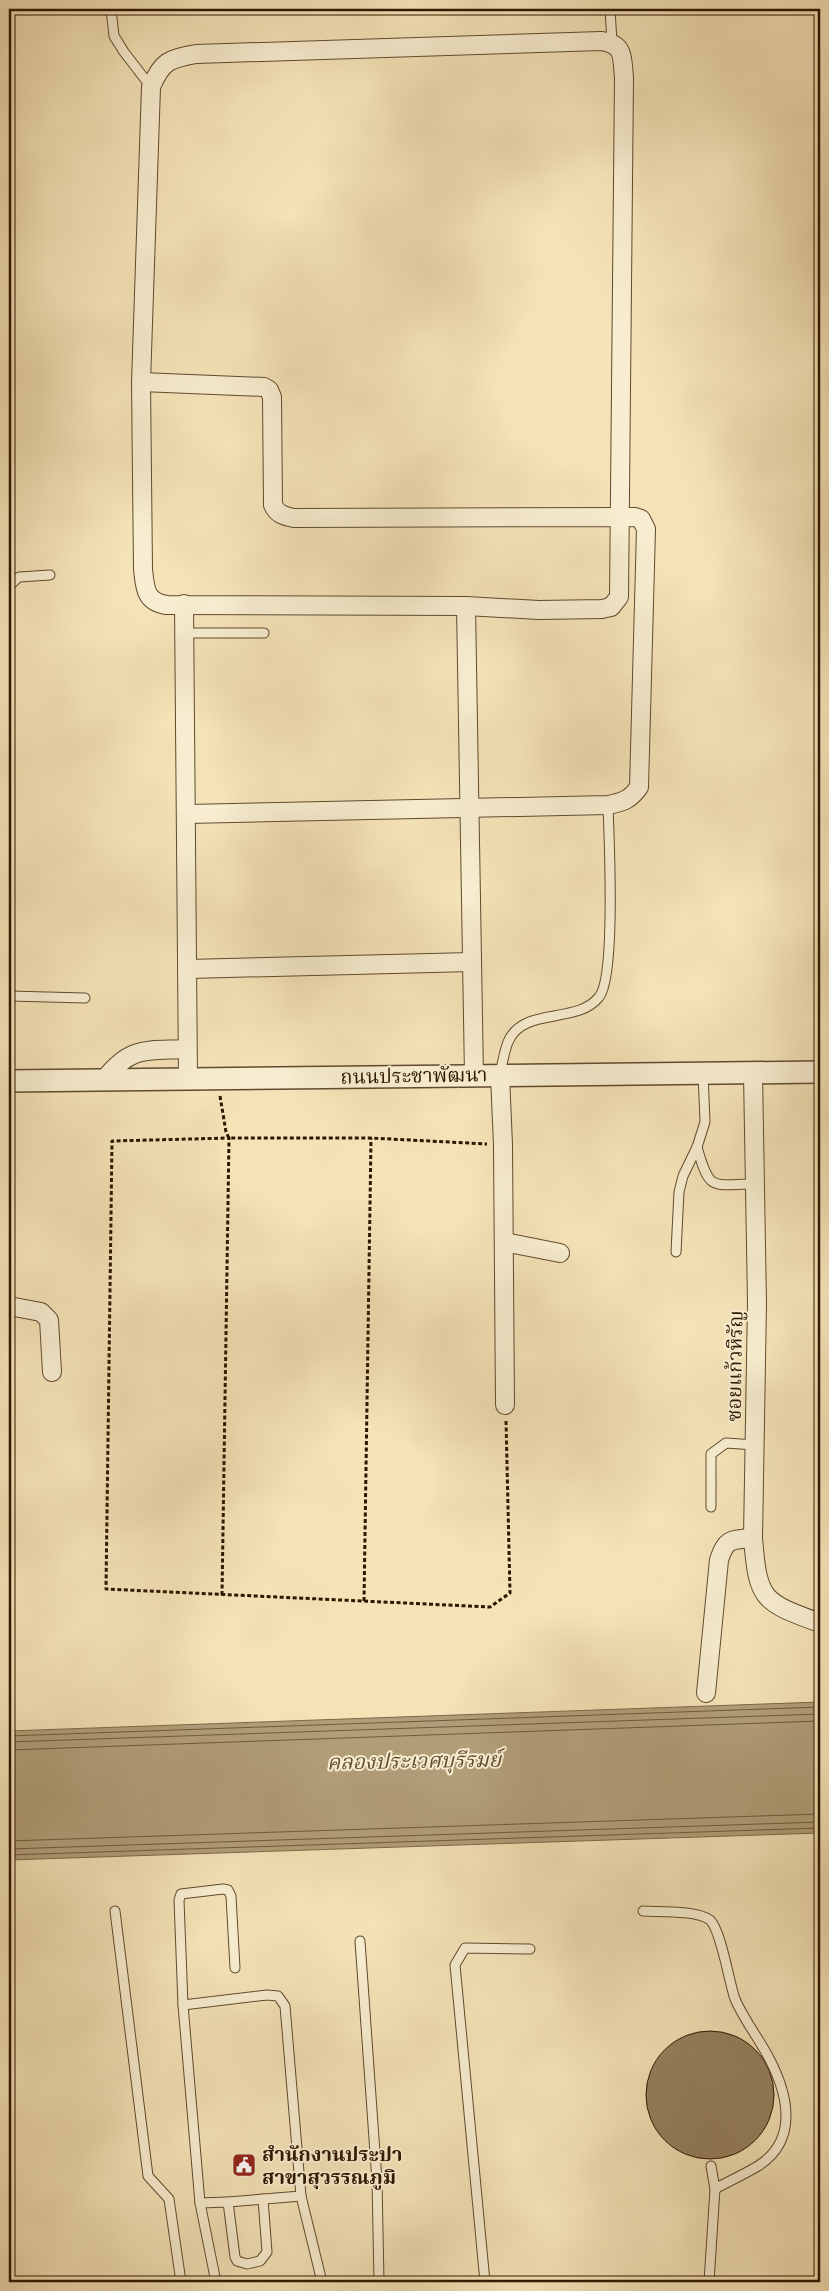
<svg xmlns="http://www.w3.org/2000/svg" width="829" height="2291" font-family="Alegreya,'Noto Serif Thai',serif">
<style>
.water{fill:#b19e79;stroke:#7d6849}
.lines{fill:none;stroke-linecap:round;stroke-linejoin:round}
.shore{stroke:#705a3c;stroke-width:1}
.building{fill:#95815f;stroke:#2e1700}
.service-casing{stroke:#604a2e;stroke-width:11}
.minor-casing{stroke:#604a2e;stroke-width:20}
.tertiary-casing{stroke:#604a2e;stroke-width:24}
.path{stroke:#2e1700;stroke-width:3;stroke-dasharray:4 2.5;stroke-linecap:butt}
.service{stroke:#f8edd0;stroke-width:9}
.minor{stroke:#f8edd0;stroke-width:18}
.tertiary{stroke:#f8edd0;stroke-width:21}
.labels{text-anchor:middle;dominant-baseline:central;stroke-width:4;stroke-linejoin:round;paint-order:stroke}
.street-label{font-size:20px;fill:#2e1700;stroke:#f8edd0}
.poi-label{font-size:20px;font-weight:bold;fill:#2e1700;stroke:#f8edd0;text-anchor:start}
.water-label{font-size:21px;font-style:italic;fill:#624d30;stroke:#f8edd0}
</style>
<rect width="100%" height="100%" fill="#f4e3b7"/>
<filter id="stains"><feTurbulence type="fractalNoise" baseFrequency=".004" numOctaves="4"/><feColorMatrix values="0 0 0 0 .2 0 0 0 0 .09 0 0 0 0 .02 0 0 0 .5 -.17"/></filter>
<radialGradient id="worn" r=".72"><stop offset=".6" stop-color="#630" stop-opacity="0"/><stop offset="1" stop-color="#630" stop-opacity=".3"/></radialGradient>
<polygon class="water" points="820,1702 820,1833 9,1860 9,1731"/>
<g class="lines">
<g class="shore">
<polyline points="9,1736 820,1707"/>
<polyline points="9,1742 820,1714"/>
<polyline points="9,1750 820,1721"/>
<polyline points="9,1841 820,1814"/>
<polyline points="9,1849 820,1822"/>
<polyline points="9,1855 820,1828"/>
</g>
</g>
<circle class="building" cx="710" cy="2095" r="64"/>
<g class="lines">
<g class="service-casing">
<g id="service">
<polyline points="111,9 114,36 124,52 151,87"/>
<polyline points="610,9 612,42"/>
<polyline points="9,586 19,577 50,575"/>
<polyline points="184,633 264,633"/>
<polyline points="9,996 85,998"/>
<path d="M500 1075C502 1065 504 1052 508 1042 523 1006 577 1025 599 997 616 977 609 837 608 805"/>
<path d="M697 1147C710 1193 711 1184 756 1184"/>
<polyline points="676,1252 679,1192 683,1176 697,1147 705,1122 703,1073"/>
<polyline points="711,1507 711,1454 726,1443 755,1445"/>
<polyline points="115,1911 148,2176 169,2199 181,2282"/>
<path d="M643 1911C659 1912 697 1910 710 1920 721 1930 729 1982 735 1999 744 2020 758 2037 769 2058 788 2094 799 2140 758 2166 745 2174 729 2181 715 2189"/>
<polyline points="360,1941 377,2181 379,2282"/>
<polyline points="183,2005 267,1995 278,1996 285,2006 301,2196 322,2282"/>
<polyline points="228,2202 301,2196"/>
<polyline points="200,2203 228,2202 235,2257 237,2261 247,2264 260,2261 267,2252 263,2199"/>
<polyline points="216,2282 200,2203 183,2005 179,1900 181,1894 223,1889 228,1890 231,1896 235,1968"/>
<polyline points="485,2282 455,1965 465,1948 530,1949"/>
<polyline points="709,2282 715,2189 711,2166"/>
</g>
</g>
<g class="minor-casing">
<g id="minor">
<path d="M601 41C625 44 622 58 624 78L619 597 611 607 602 609 539 610 466 606 167 605C145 602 145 588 143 569L141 382 151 87C162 61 169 59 196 54Z"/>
<path d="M141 382 264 387 269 390 272 397 273 505C277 514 284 516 294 518L635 517 641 519 646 529 639 787C630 800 623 802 608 805L187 814"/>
<polyline points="184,604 188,1079"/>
<polyline points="466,606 474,1076"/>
<polyline points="188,969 472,962"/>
<path d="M753 1073 757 1303 753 1538C758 1600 762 1602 820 1623"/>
<polyline points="500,1075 503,1145 505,1405"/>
<path d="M104 1080C131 1045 147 1051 187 1049"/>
<polyline points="504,1242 560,1253"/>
<polyline points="9,1306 41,1312 49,1320 52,1372"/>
<path d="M706 1693 719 1560C726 1538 731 1540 753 1538"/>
</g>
</g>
<g class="tertiary-casing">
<polyline id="tertiary" points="9,1081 820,1072"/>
</g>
<g class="path">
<polyline points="220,1096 226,1132 229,1138 371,1138 487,1144"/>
<polyline points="222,1595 229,1138 112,1141 106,1589 490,1607 510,1593 506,1421"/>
<polyline points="364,1601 371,1138"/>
</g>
<use href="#service" class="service"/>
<use href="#minor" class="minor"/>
<use href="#tertiary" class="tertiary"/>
</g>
<defs>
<g id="civic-square" transform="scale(1.25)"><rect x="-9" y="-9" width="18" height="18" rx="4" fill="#8f2418" stroke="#f8edd0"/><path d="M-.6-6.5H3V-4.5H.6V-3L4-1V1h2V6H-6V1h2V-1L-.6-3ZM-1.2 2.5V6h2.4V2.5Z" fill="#fff"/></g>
</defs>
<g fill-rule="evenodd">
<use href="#civic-square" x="244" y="2165"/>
</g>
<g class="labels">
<g class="street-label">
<text transform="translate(414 1076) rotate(-1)">ถนนประชาพัฒนา</text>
<text transform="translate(735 1366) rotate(-89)">ซอยแก้วหิรัญ</text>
</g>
<g class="poi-label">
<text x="262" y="2154">สำนักงานประปา<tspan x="262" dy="23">สาขาสุวรรณภูมิ</tspan></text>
</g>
<g class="water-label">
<text transform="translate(414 1761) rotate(-1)">คลองประเวศบุรีรมย์</text>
</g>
</g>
<rect width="829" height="2291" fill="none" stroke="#f4e3b7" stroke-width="30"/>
<rect x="10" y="10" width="809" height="2271" fill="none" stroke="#2e1700" stroke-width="2.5"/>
<rect x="15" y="15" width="799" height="2261" fill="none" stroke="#2e1700"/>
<rect width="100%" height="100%" filter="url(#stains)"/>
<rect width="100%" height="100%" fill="url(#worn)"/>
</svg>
